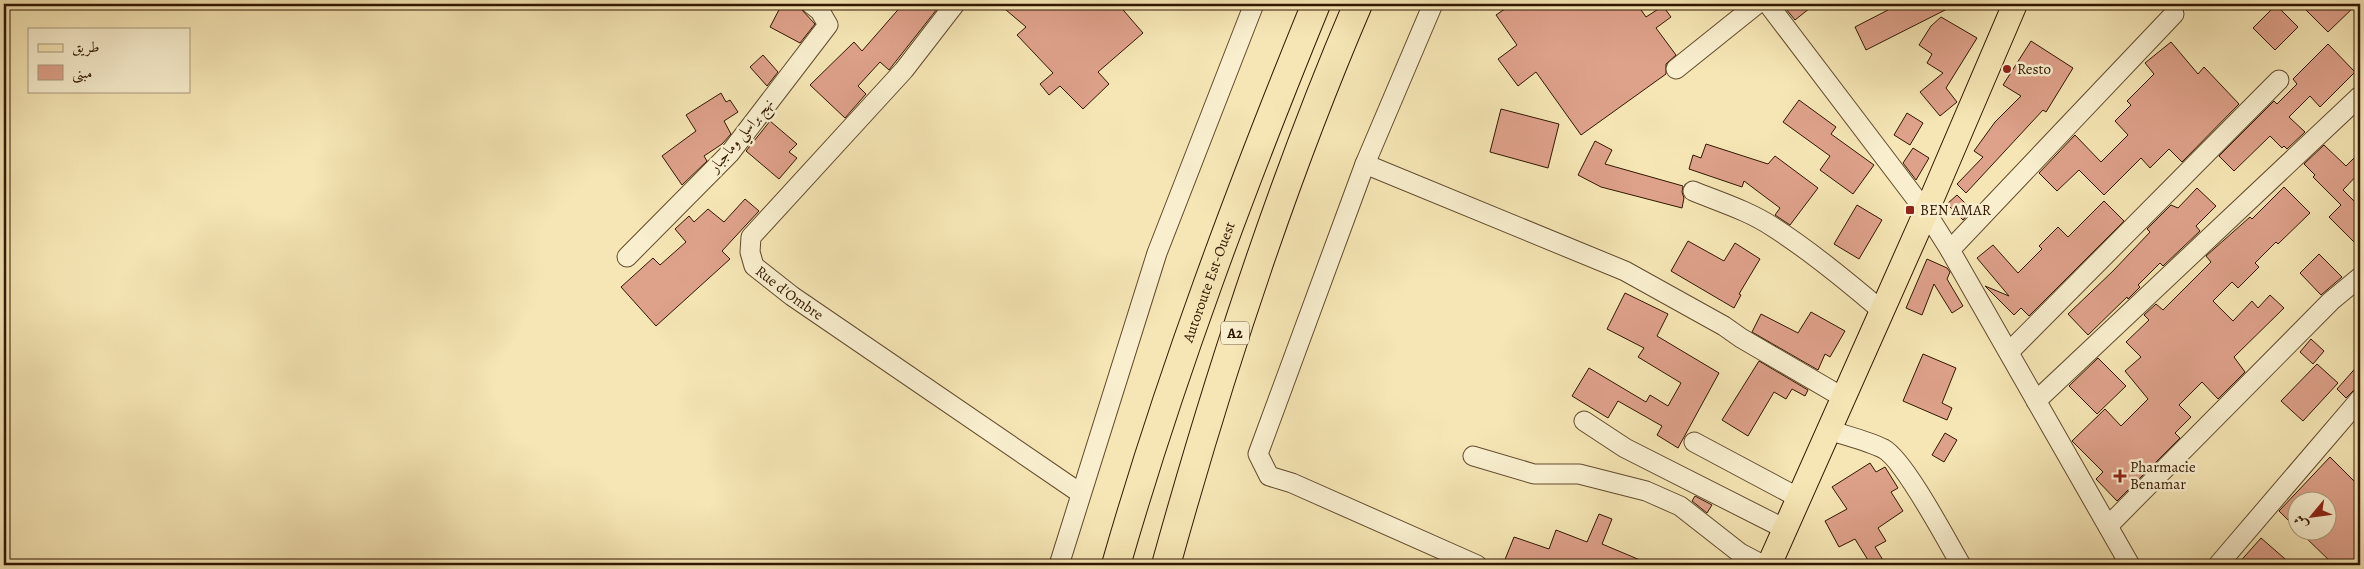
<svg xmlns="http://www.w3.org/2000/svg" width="2364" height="569" font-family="Alegreya,Amiri,serif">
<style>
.building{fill:#dea18a;stroke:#311700}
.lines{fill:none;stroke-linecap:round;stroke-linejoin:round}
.minor-casing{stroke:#624b2d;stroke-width:21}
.major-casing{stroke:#311700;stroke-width:26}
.highway-casing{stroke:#311700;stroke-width:30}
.minor{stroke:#f9efcf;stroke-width:19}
.major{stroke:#f6e6b5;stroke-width:24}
.highway{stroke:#f6e6b5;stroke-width:28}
.poi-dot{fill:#8f2418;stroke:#f9efcf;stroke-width:2}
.labels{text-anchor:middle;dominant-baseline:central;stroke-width:5;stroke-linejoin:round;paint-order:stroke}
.shield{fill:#f9efcf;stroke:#6d583e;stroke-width:1}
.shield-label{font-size:14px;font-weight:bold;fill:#311700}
.poi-label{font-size:15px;fill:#311700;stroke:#f9efcf;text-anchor:start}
.street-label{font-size:15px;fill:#311700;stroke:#f9efcf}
</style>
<rect width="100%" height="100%" fill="#f6e6b5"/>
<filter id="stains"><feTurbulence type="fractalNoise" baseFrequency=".004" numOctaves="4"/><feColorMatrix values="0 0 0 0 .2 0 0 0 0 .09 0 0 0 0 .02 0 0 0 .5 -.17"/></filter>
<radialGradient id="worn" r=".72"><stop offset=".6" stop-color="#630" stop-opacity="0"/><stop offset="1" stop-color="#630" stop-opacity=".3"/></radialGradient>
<g class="building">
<polygon points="782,4 800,5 801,9 815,24 800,43 770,27"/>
<polygon points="903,4 941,4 889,70 880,62 858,86 866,94 845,118 810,85 854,42 862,51"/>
<polygon points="999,4 1118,4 1143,33 1098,72 1109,84 1083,109 1060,86 1049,95 1040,84 1053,73 1017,35 1026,27"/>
<polygon points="1512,4 1637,4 1646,17 1663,6 1671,17 1656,28 1676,55 1666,64 1666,74 1581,135 1536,72 1518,86 1498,59 1517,45 1496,15"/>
<polygon points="1782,4 1815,4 1795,20"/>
<polygon points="1884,4 1957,4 1866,50 1855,27 1888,10"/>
<polygon points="2300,4 2357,4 2328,32"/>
<polygon points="2276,5 2298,27 2275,50 2253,28"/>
<polygon points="1941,17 1977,38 1946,88 1957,102 1940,116 1920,92 1943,73 1927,63 1932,54 1919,45 1931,26"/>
<polygon points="2031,41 2073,68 2046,112 2043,110 1966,193 1957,184 1983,157 1974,151 1995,122 2021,96 2003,85"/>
<polygon points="2171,42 2198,74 2204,67 2239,104 2182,162 2169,149 2150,168 2141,158 2104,195 2079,170 2057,191 2039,173 2075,135 2101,162 2128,135 2115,121 2131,105 2127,101 2154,74 2145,63"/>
<polygon points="2328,44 2355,72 2320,107 2310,96 2289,117 2305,132 2287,149 2284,146 2282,148 2270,136 2234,171 2219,156 2274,101 2277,104 2297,84 2293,79"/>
<polygon points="763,55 778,72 767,86 750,67"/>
<polygon points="721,93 726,102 730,100 738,112 724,121 731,134 722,144 704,156 707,161 682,185 662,156 696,131 686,115"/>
<polygon points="1799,100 1836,127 1831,134 1874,165 1853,194 1820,170 1830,156 1783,122"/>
<polygon points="1501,109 1559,124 1548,168 1490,152"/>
<polygon points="1907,113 1923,123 1910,145 1894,135"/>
<polygon points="770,121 797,144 789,152 797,158 779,179 746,151"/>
<polygon points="1595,141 1612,150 1605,164 1683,186 1682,192 1684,198 1682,208 1601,187 1578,175"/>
<polygon points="1706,144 1768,164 1775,156 1818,188 1790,225 1775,215 1780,208 1744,181 1742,187 1689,169 1693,155 1701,158"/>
<polygon points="2324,145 2346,166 2360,152 2360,172 2343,190 2360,207 2360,248 2329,217 2341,205 2313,177 2315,175 2304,164"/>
<polygon points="1913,148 1929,158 1916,180 1903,163"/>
<polygon points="2284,187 2310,213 2278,244 2276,242 2255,263 2259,267 2238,288 2232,282 2213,301 2233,321 2252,301 2258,308 2270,295 2284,308 2234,357 2245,372 2218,399 2202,382 2179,405 2191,417 2175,433 2180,438 2117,501 2096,479 2103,472 2072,441 2105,409 2121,426 2148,399 2125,371 2141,357 2126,342 2149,320 2144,315 2156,304 2163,310 2211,262 2206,256 2250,217 2252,219"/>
<polygon points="2197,188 2216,206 2196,226 2200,231 2163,266 2160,263 2138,285 2140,287 2128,299 2127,297 2088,335 2068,314 2113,271 2150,232 2147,229 2171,205 2178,208"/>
<polygon points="1957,195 1972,210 1963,220 1947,204"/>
<polygon points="745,199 759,211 722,251 730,259 656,326 621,287 653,258 660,265 686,242 675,229 689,216 694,222 708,209 724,222"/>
<polygon points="2104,201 2124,221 2029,316 2021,308 2014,315 1985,286 2009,296 1977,258 1993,245 2018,273 2042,249 2039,246 2058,227 2068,237"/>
<polygon points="1857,205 1882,220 1859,259 1834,244"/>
<polygon points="1688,241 1724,261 1735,243 1760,259 1739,294 1741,295 1734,308 1671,271"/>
<polygon points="2319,254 2342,277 2321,295 2300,273"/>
<polygon points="1927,259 1947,268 1950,272 1947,279 1963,306 1952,313 1934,284 1922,315 1906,308"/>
<polygon points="1625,293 1668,314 1657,336 1719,373 1678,448 1657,435 1662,426 1618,401 1608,418 1572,396 1589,368 1646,402 1650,395 1668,406 1681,383 1638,357 1644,348 1607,329"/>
<polygon points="1811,312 1845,331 1830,357 1825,354 1818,370 1752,332 1761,314 1798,333"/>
<polygon points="2311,339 2324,351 2313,364 2300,352"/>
<polygon points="1923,354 1956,368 1942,403 1952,408 1947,420 1903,401"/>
<polygon points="2098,358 2126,386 2097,414 2069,386"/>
<polygon points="1759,361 1808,390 1805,396 1792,389 1786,399 1774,392 1748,436 1722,420"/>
<polygon points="2360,363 2360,384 2346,398 2337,389"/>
<polygon points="2317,364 2338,383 2303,421 2281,401"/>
<polygon points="1945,433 1957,440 1944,462 1932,455"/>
<polygon points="2330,457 2360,487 2360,565 2334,565 2300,532 2326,532 2326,502 2296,502 2296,528 2279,511"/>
<polygon points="1870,463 1876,472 1885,467 1898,488 1891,492 1903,511 1878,528 1886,541 1875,547 1886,565 1871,565 1855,539 1839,547 1825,521 1847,509 1832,487"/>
<polygon points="1695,496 1712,505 1707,513 1692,501"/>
<polygon points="1599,514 1612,519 1602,544 1652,565 1512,565 1504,562 1514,537 1549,549 1556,530 1587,542"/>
<polygon points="2261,538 2292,565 2237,565"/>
</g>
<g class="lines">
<g class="minor-casing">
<g id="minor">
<path id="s1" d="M955 4 904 70 751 237 750 252 754 266 792 296 1080 493"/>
<polyline points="1433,4 1365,164 1258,454 1269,476 1292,483 1477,565"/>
<polyline points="1768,4 1926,212 1950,250 2130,565"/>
<polyline points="1676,69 1757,4"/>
<polyline points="1365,164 1625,271 1724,326 1741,338 1844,398"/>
<path d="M1693 191C1720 202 1749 211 1773 227 1812 252 1847 281 1882 311"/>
<polyline points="1950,250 2174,14"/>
<polyline points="627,257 730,153 828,25 820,11 811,4"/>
<polyline points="2009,352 2279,80"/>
<polyline points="2036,401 2360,96"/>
<polyline points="1584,421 1625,448 1785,529"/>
<path d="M1829 430C1847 436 1868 441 1884 449 1905 461 1947 541 1961 565"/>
<polyline points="1694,442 1799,498"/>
<polyline points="1473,456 1534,474 1579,474 1646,491 1680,506 1740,553 1763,565"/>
<polyline points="2108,526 2331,301 2360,277"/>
<polyline points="1059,565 1157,253 1254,4"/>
<polyline points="2218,565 2360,399"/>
</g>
</g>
<g class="major-casing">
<polyline id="major" points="1769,565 1926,212 2015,4"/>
</g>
<g class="highway-casing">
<g id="highway">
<path id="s2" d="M1116 565C1171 374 1241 188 1316 4"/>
<path d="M1166 565C1219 374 1280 186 1358 4"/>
</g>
</g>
<use href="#minor" class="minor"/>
<use href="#major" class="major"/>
<use href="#highway" class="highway"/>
</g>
<g class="poi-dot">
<circle cx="2007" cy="69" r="5"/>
<rect x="1905" y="205" width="10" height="10" rx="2.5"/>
<path d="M2117.5 468.5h5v5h5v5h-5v5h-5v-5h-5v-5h5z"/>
</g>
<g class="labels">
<rect class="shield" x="1221" y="321.5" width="28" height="23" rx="4"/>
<g class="shield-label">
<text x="1235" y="333">A2</text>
</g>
<g class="poi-label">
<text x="2017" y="69">Resto</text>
<text x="1920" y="210">BEN AMAR</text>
<text x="2130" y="467">Pharmacie<tspan x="2130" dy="17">Benamar</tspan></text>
</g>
<g class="street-label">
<text transform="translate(741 135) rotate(-50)">نهج براسلي وماجبار</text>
<text stroke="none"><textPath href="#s2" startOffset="298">Autoroute Est-Ouest</textPath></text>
<text stroke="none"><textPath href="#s1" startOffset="384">Rue d'Ombre</textPath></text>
</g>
</g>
<rect width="2364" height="569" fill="none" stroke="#f6e6b5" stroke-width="20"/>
<rect x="5" y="5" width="2354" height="559" fill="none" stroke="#311700" stroke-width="2.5"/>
<rect x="10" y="10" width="2344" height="549" fill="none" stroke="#311700"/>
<rect x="28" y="28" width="162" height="65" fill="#f9efcf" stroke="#a9997c"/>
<rect x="38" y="44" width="25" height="8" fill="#f6e6b5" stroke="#a9997c"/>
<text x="72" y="52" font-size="15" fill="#311700">طريق</text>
<rect x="38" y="65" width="25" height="15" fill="#dea18a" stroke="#a9997c"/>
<text x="72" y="78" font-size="15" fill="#311700">مبنى</text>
<g transform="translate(2312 516) rotate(241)"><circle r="24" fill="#f9efcf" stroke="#a9997c"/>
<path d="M0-4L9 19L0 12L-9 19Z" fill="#8f2418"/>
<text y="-8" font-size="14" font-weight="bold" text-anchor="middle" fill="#311700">ش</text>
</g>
<rect width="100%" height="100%" filter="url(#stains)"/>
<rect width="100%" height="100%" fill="url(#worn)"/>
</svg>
